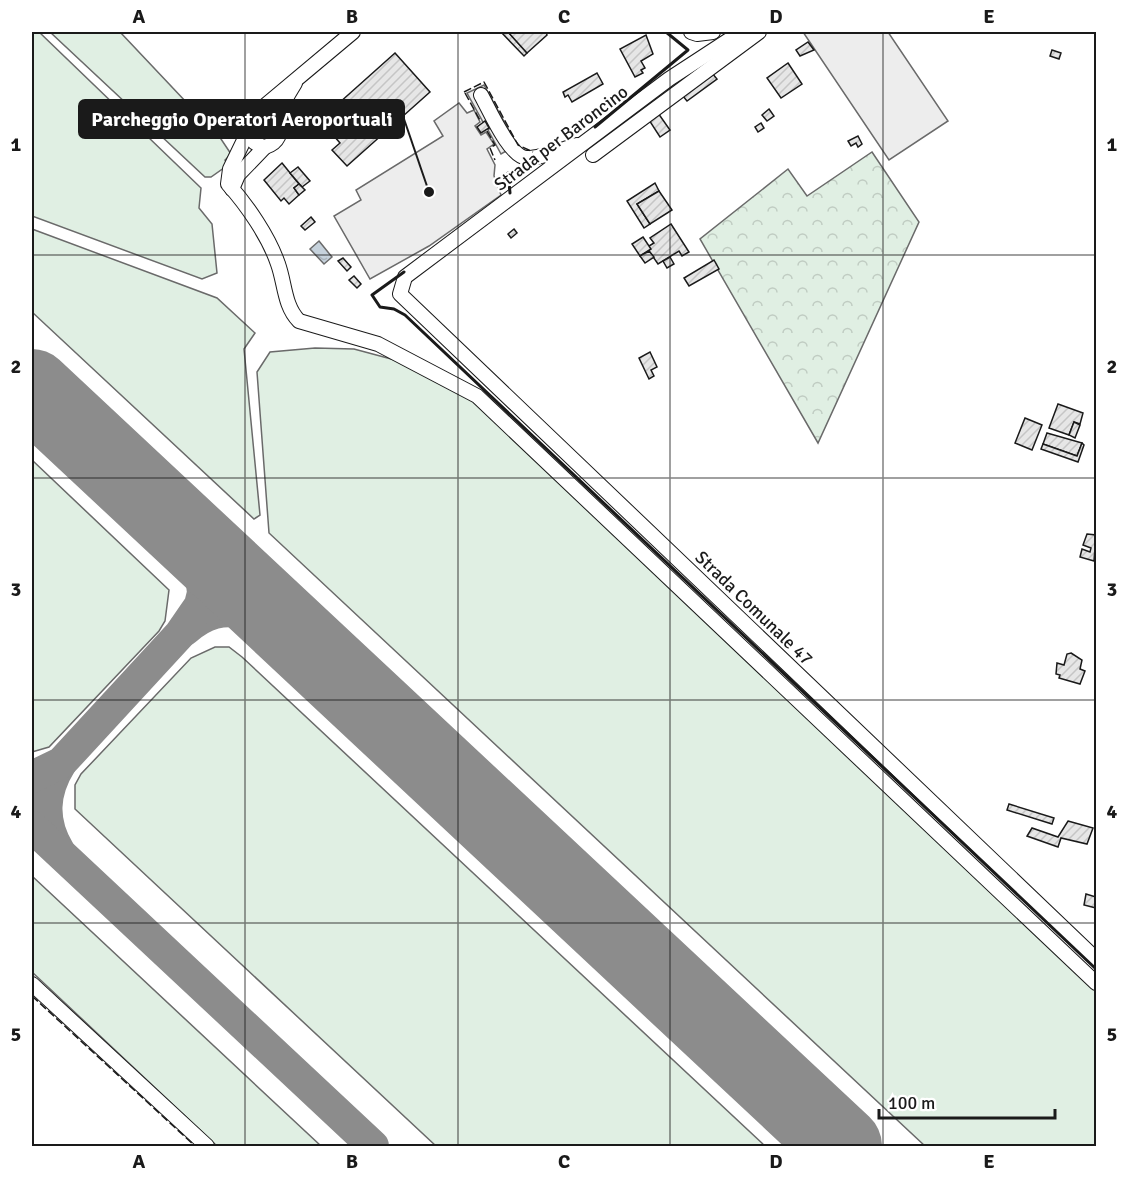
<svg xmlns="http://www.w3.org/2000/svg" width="1128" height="1178" font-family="Signika,sans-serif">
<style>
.grass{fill:#e0efe3;stroke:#6a6a6a;stroke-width:1.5}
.forest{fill:url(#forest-crowns);stroke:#6a6a6a;stroke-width:1.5}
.parking{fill:#ededed;stroke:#6a6a6a;stroke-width:1.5}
.water{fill:url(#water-ripples);stroke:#6a6a6a;stroke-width:1.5}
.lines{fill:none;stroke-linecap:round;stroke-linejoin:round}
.taxiway{stroke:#8c8c8c;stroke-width:32}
.runway{stroke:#8c8c8c;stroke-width:80}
.building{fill:url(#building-hatch);stroke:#1a1a1a;stroke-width:1.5}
.minor-casing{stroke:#1a1a1a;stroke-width:16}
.minor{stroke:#fff;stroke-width:14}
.fence{stroke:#1a1a1a;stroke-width:1.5;stroke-dasharray:8 3;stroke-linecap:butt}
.wall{stroke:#1a1a1a;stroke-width:3}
.grid{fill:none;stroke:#1a1a1a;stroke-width:1.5;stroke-opacity:0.55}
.labels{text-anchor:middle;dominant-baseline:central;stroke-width:4.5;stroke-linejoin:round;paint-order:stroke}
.street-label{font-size:18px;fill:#1a1a1a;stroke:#fff}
.leader{fill:none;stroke:#1a1a1a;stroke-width:2}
.callout-dot{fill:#1a1a1a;stroke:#fff;stroke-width:2}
.callout{fill:#1a1a1a;stroke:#1a1a1a;stroke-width:2}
.callout-label{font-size:20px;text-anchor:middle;font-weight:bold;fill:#fff}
.neatline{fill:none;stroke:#1a1a1a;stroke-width:2}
.grid-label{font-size:20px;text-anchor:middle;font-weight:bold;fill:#1a1a1a}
</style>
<defs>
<pattern id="forest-crowns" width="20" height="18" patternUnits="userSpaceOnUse" patternTransform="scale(1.5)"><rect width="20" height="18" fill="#e0efe3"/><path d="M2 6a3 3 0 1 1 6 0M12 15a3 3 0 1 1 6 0" fill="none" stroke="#c0ccc2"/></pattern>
<pattern id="water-ripples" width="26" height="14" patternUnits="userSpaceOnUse" patternTransform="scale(1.5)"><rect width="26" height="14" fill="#c6d2dc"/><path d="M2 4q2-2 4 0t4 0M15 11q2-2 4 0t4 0" fill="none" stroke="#aab4bc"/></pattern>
<pattern id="building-hatch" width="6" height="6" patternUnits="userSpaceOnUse" patternTransform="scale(1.5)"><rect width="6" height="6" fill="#e6e6e6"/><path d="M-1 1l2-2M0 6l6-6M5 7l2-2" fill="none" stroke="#c5c5c5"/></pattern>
</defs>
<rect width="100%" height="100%" fill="#fff"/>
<g class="grass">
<polygon points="32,32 39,32 201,188 199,208 212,224 217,273 202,279 32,216"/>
<polygon points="50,32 120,32 221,139 231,154 225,160 228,165 211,177 205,177"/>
<polygon points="32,229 217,298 255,333 244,349 260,515 254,519 32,312"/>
<polygon points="315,348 354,349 395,360 474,401 1096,985 1096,1146 925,1146 269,533 257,372 270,352"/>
<polygon points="32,460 169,590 165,621 159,631 49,747 32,752"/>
<polygon points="215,647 229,647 242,657 765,1146 436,1146 75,809 75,785 81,774 191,658"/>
<polygon points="32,876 321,1146 217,1146 32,972"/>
</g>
<polygon class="forest" points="872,152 919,222 818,443 700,239 788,169 807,196"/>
<g class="parking">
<polygon points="803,32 888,32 948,121 889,160"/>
<polygon points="484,85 517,145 501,154 488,130 490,128 486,121 483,122 467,93"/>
<polygon points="459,103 467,113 474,110 480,122 475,126 481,135 486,132 494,144 487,149 495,165 494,176 501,195 429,246 370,279 334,216 361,200 356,190 443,136 434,121"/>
</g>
<polygon class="water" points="319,241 332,257 324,264 310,249"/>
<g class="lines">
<g class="taxiway">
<path d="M185 630C228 592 264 619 305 645"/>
<path d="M57 766 61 763C43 792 41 821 59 851"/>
<polyline points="32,777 61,763 180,634 200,605 203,593 201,574 187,544 167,516"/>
<polyline points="32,827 373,1146"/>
</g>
<polyline class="runway" points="32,389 842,1146"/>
</g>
<g class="building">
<polygon points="501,32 508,32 527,53 524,56"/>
<polygon points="508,32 546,32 547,35 527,53"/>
<polygon points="646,35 653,54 641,61 645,68 641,70 643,73 635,77 620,49"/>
<polygon points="808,42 814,50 800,56 796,50"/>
<polygon points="1052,50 1061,53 1059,59 1050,56"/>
<polygon points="395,53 430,92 347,166 332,150 340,143 320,120"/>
<polygon points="788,63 802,84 781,98 767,78"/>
<polygon points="597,73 603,84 572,102 568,95 565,97 563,92"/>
<polygon points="712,73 717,79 687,101 682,95"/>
<polygon points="769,109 774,116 767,121 762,115"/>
<polygon points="658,113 670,130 660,137 649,120"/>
<polygon points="485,121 489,128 481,133 477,127"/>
<polygon points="761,123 764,128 758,132 755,127"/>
<polygon points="858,136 862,144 858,147 856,143 851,146 848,141"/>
<polygon points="282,163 299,184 294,188 299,195 289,204 284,198 281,201 264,180"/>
<polygon points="298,167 310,181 302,187 290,173"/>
<polygon points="655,183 659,191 637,204 650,224 644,228 627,201"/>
<polygon points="299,184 305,190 299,195 294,188"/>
<polygon points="659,191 672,210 650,224 637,204"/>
<polygon points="311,217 315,222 305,230 301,226"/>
<polygon points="671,224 689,252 682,256 679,251 658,264 649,251 649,246 654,243 650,238"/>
<polygon points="514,229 517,233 511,238 508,234"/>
<polygon points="643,237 651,249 640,256 632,244"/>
<polygon points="649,251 654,257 645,263 640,256"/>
<polygon points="670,257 674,264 667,268 663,261"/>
<polygon points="343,258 351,267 347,271 338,261"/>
<polygon points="714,260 719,269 689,286 684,278"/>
<polygon points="354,276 361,284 357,288 349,280"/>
<polygon points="650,352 657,367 651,370 654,376 649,379 639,358"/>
<polygon points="1058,404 1083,413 1080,424 1074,422 1069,435 1049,428"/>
<polygon points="1025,418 1042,425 1032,450 1015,443"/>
<polygon points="1074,422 1080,425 1075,438 1069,435"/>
<polygon points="1047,433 1082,443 1077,456 1043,444"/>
<polygon points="1082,443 1084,445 1078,462 1041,449 1043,444 1077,456"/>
<polygon points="1087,534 1096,535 1094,561 1080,557 1082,549 1090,552 1091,548 1083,545"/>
<polygon points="1071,653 1082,660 1080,669 1085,671 1080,684 1059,678 1060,675 1056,674 1057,663 1064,665 1067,654"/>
<polygon points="1009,804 1054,818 1052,824 1007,810"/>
<polygon points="1068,821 1093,828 1087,844 1061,838 1058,847 1027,836 1032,828 1058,837"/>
<polygon points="1086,894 1096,897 1096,908 1084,905"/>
</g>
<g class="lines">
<g class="minor-casing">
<g id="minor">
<polyline points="691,32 697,34 713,32"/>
<polyline points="741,32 669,79 405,277 400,294 1096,959"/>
<path d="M481 95C489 109 510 158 527 158 543 158 562 149 577 145"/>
<polyline points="255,114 353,32"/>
<path d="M281 124 270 113C244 109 239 142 265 147 287 140 277 122 283 105 286 97 291 90 295 83"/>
<path d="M247 134 230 169 228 184C247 205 269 237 278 264 285 283 284 306 299 321L378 344 477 396 1096 983"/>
<polyline points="593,155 759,32"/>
<polyline points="232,189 238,175 265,147"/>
<polyline points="32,984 207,1146"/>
</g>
</g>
<use href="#minor" class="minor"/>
<g class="fence">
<polyline points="464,92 484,82 518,145 533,152"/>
<polyline points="465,93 481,122"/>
<polyline points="487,131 495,145 490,148 495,160"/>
<polyline points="32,996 195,1146"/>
</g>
<g class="wall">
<polyline points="595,127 688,50 666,32"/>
<polyline points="508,173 510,193"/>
<polyline points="404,272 372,295 380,307 394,309 405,315 1096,969"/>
</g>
</g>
<path class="grid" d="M245 32V1146M458 32V1146M670 32V1146M883 32V1146M32 255H1096M32 478H1096M32 700H1096M32 923H1096"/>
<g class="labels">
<g class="street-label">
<text transform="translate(561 138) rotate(-37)">Strada per Baroncino</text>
<text transform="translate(754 608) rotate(44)">Strada Comunale 47</text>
</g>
</g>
<path class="leader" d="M429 192L404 119"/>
<circle class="callout-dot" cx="429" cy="192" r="6"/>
<rect class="callout" x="79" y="100" width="325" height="38" rx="6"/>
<g class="callout-label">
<text x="242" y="126">Parcheggio Operatori Aeroportuali</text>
</g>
<rect width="1128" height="1178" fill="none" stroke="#ffffff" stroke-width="66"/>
<path d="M879 1109v9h176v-9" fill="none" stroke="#1a1a1a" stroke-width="3"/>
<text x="888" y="1109" font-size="18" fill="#1a1a1a" stroke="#ffffff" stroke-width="4.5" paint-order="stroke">100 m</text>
<rect x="33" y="33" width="1062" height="1112" class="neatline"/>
<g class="grid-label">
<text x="139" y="23">A</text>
<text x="352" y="23">B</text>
<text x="564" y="23">C</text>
<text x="776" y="23">D</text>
<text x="989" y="23">E</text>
<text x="16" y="151">1</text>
<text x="1112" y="151">1</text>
<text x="16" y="373">2</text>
<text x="1112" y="373">2</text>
<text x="16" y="596">3</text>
<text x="1112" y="596">3</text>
<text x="16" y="818">4</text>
<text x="1112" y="818">4</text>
<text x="16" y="1041">5</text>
<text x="1112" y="1041">5</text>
<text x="139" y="1168">A</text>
<text x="352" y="1168">B</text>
<text x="564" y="1168">C</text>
<text x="776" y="1168">D</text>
<text x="989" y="1168">E</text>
</g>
</svg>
